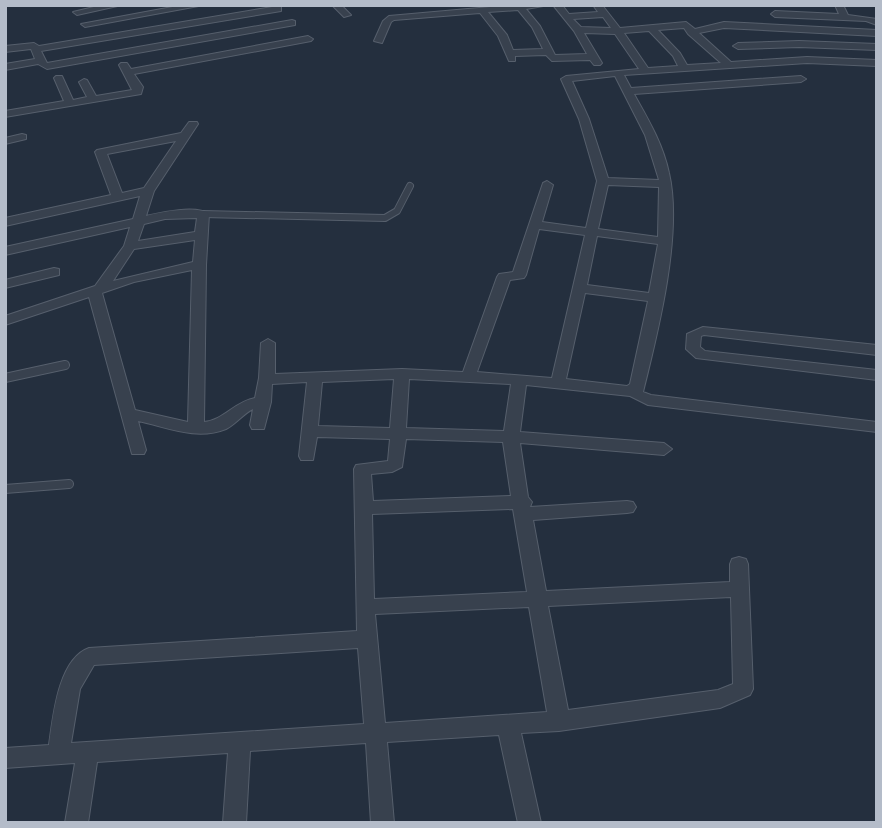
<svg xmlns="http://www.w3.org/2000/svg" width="882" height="828" font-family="'DM Sans',sans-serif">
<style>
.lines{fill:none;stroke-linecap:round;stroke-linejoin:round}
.service-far1-casing{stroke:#565f6c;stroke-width:8}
.service-casing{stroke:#565f6c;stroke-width:10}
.minor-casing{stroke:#565f6c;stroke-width:2}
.service-far1{stroke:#38414e;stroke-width:6}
.service{stroke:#38414e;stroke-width:8}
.minor{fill:#38414e;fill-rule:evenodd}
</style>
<rect width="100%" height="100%" fill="#242f3e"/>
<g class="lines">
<g class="service-far1-casing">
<polyline id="service-far1" points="203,214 385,218 397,211 410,186"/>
</g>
<g class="service-casing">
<g id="service">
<polyline points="5,378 65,365"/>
<polyline points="5,489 69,484"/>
</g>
</g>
<g class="minor-casing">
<g id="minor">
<polygon points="102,5 122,5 77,15 73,12"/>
<polygon points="183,5 204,5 85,27 81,24"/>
<polygon points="332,5 341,5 351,15 344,17"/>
<path d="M512 5H549L526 9 540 26 555 55 587 54 574 31 553 5H562L569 14 598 12 593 5H602L620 28 686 22 695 29 724 22 877 30V36L724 28 699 33 731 62 807 57 877 60V66L807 63 624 75 631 88 801 76 806 79 801 82 634 94C648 119 663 144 669 173 683 233 658 332 643 392L651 395 877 422V432L648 405 630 396 526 385 520 432 664 443 672 449 664 455 520 443 528 497 532 502 530 507 627 501 633 502 636 507 633 512 627 513 533 520 546 591 730 582V564L732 559 739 557 746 559 748 564 753 689 750 695 720 708 559 731 521 733 541 823H518L499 735 387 742 394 823H371L366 743 250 751 246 823H223L228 753 97 762 88 823H65L75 763 5 768V748L49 745C53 717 58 659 89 648L357 631 354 469 356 465 388 461 390 439 317 437 313 460H301L299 456 307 382 272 384 271 402 264 429H252L250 425 253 409C243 414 236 424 226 429 196 441 167 427 138 421L146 450 144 454H132L89 297 5 325V316L95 286 124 246 130 227 5 255V247L133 219 140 196 5 226V218L111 195 95 152 97 150 181 133 189 122H197L198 124 154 191 146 216C161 212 197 205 209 214L206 265 204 422C224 420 234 402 255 398L259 378 261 343 268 339 275 343V374L402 369 463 372 497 277 499 274 513 272 543 183 547 181 553 185 542 222 586 228 597 181 579 119 561 79 566 76 639 69 615 34 584 33 602 63 600 65H594L590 60 552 61 546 55 515 56V61H509L498 36 480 13 394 20 391 22 382 43 374 41 383 21 389 16ZM518 10 532 27 543 49 513 50 507 35 488 12ZM603 17 611 28 581 27 573 19ZM684 28 688 34 721 63 687 65 680 53 658 30ZM649 31 673 56 678 66 648 68 624 33ZM615 76 645 135 659 180 608 178 589 119 572 81ZM176 141 144 188 122 193 107 154ZM608 185 659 187 658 237 598 229ZM197 218 195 232 138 241 144 224 165 219ZM539 229 585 235 552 378 477 372 510 280 524 278 526 275ZM597 236 658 244 649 293 587 285ZM195 240 193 262 113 281 134 249ZM192 270 188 422 135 410 102 293 134 282ZM585 293 648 301 630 384 627 386 566 379ZM394 379 390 428 318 426 322 382ZM409 379 511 384 504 431 406 428ZM406 439 503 442 511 496 373 501 371 474 392 472 402 467ZM513 509 527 592 374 599 372 514ZM731 597 733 684 718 690 568 710 548 606ZM529 607 547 712 385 723 375 614ZM358 648 364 724 71 743 80 689 94 665Z"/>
<polygon points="835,5 843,5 848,15 877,19 877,25 866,21 775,17 771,14 775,11 839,14"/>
<polygon points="278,6 281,7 281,11 41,51 47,63 292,20 295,21 295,25 47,69 38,64 5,70 5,64 35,59 31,49 5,52 5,46 34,43 39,46"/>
<polygon points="308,36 313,39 311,41 134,74 143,87 141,94 5,117 5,111 64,101 54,78 56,76 62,76 73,100 87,97 79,82 84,79 87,80 96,96 132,90 119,65 121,63 127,63 131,69"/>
<polygon points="799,41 877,44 877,50 799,47 738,49 733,46 738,43"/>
<polygon points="22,134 26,135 26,139 5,144 5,138"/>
<polygon points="54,268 59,269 59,275 5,288 5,280"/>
<polygon points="703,327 877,345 877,355 704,335 701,336 700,347 705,351 877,370 877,380 696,358 686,349 687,334"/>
</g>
</g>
<use href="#service-far1" class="service-far1"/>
<use href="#service" class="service"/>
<use href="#minor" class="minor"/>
</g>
<rect width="882" height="828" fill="none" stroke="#b4bcc9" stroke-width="14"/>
</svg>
